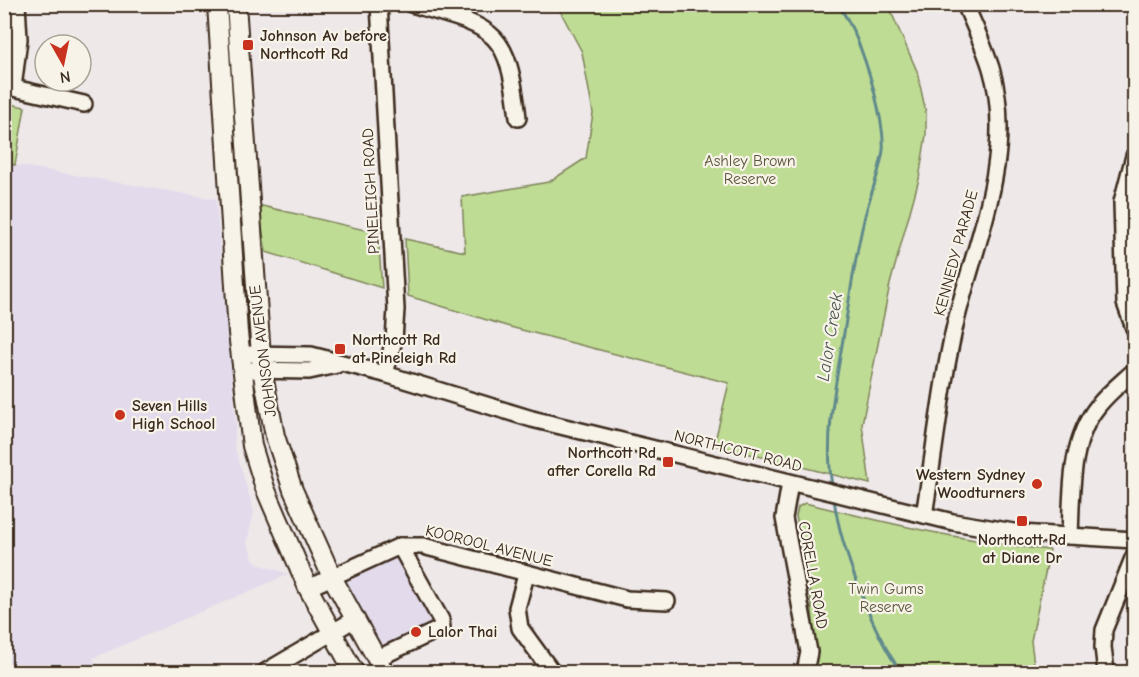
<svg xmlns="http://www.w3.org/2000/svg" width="1139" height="677" font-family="'Comic Neue',sans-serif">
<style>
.built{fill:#e3dbeb}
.green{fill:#bfdc94;stroke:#7d8359;stroke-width:1.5}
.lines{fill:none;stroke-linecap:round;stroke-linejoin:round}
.stream{stroke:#60898c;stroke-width:3}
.minor-casing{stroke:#3b2a1e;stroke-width:20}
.major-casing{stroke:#3b2a1e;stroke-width:22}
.minor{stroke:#f7f3e8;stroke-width:15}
.major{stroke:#f7f3e8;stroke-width:18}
.poi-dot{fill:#c8321e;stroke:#f7f3e8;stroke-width:2}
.labels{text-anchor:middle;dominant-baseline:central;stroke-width:4.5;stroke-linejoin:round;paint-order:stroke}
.poi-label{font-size:16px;font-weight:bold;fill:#3b2a1e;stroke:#f7f3e8;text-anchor:start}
.park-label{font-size:16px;fill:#5c563c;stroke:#f7f3e8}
.street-label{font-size:16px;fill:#3b2a1e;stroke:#f7f3e8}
.water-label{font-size:18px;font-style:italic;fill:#4e5955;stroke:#f7f3e8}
</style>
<rect width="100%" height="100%" fill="#eee8e9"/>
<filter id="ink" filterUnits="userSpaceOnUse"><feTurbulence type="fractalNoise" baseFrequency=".0167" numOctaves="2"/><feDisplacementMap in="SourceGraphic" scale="12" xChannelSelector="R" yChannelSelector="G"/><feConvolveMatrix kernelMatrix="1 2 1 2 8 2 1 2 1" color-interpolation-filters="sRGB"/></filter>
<g filter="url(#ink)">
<g class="built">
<polygon points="4,163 216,199 236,424 234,444 254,512 247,542 254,560 261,565 289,574 93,658 100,672 5,672"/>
<polygon points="394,558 399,560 433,624 383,649 348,587 348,579"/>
</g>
<g class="green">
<polygon points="557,5 888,5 917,71 926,113 926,135 919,179 890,284 862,424 870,484 714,445 729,383 510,327 408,296 405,239 465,252 462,197 549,182 586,158 593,113 582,52"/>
<polygon points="5,103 25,107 15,165 5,163"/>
<polygon points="258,205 378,233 382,288 266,252"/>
<path d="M805 503C887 523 966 542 1050 550L1031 641 1035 672H811C819 620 806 568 796 516L798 507Z"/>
</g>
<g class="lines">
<g class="stream">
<path d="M832 486C824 435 836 384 844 333 850 295 855 257 864 220 869 197 880 173 883 150 886 120 858 23 836 4"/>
<path d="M834 499C840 546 873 634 901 672"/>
</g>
<g class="minor-casing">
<g id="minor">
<polyline points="379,4 396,309 394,340 385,374"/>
<path d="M411 4C494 28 508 27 518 118"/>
<polyline points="5,86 84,104"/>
<polyline points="13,88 19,39 17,4"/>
<polyline points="1134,156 1122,202 1125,303 1134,328"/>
<polyline points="240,354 311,355 385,374 532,419 953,522 1020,533 1134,540"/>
<polyline points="251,370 309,371 337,365"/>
<polyline points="790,483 784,518 809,652 805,672"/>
<path d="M924 515C935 450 941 382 957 317 977 237 1016 152 991 68 984 46 974 25 965 4"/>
<path d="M1070 536C1072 493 1069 441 1098 406 1108 393 1122 382 1134 371"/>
<polyline points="526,575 517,608 520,628 552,672"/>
<polyline points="308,588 400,546 423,546 627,599 667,601"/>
<polyline points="376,659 442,628 441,620 400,546"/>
<polyline points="265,672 355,619"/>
<polyline points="1106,672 1103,647 1104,630 1134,556"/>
</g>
</g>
<g class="major-casing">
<g id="major">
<polyline points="217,4 238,333 252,446 265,488 308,588 354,672"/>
<polyline points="236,4 262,370 275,436 293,490 332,577 384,672"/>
</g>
</g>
<use href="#minor" class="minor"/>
<use href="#major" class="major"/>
</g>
</g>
<g class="poi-dot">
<rect x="242" y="39" width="12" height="12" rx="3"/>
<rect x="334" y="343" width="12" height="12" rx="3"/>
<circle cx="120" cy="415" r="6"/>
<rect x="662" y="456" width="12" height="12" rx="3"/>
<circle cx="1037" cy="484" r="6"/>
<rect x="1016" y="515" width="12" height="12" rx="3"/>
<circle cx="416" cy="632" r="6"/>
</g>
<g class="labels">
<g class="poi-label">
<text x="260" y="36">Johnson Av before<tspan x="260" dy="18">Northcott Rd</tspan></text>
<text x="352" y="340">Northcott Rd<tspan x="352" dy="18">at Pineleigh Rd</tspan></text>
<text x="132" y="406">Seven Hills<tspan x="132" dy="18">High School</tspan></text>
<text x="656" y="453" text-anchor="end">Northcott Rd<tspan x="656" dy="18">after Corella Rd</tspan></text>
<text x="1025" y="475" text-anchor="end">Western Sydney<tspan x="1025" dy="18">Woodturners</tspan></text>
<text x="1022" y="540" text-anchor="middle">Northcott Rd<tspan x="1022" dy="18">at Diane Dr</tspan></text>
<text x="428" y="632">Lalor Thai</text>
</g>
<g class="park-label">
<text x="750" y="161">Ashley Brown<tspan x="750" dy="18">Reserve</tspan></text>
<text x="886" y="589">Twin Gums<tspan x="886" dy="18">Reserve</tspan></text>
</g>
<g class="street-label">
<text transform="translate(371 191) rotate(-93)">PINELEIGH ROAD</text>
<text transform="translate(956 253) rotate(-75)">KENNEDY PARADE</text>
<text transform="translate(263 351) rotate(-97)">JOHNSON AVENUE</text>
<text transform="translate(738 451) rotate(14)">NORTHCOTT ROAD</text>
<text transform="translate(489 546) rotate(14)">KOOROOL AVENUE</text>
<text transform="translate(813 575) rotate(80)">CORELLA ROAD</text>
</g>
<g class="water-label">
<text transform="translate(830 337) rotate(-81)">Lalor Creek</text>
</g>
</g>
<rect width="1139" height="677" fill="none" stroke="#f7f3e8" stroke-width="24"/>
<rect x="12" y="12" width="1115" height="653" fill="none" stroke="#3b2a1e" stroke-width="2" filter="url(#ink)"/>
<g transform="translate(63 63) rotate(171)"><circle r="28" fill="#f7f3e8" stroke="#aca397" stroke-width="1.5"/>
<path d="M0-4.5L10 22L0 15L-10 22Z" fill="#c8321e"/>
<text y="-9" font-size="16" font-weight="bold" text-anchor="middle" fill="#3b2a1e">N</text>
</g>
</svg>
